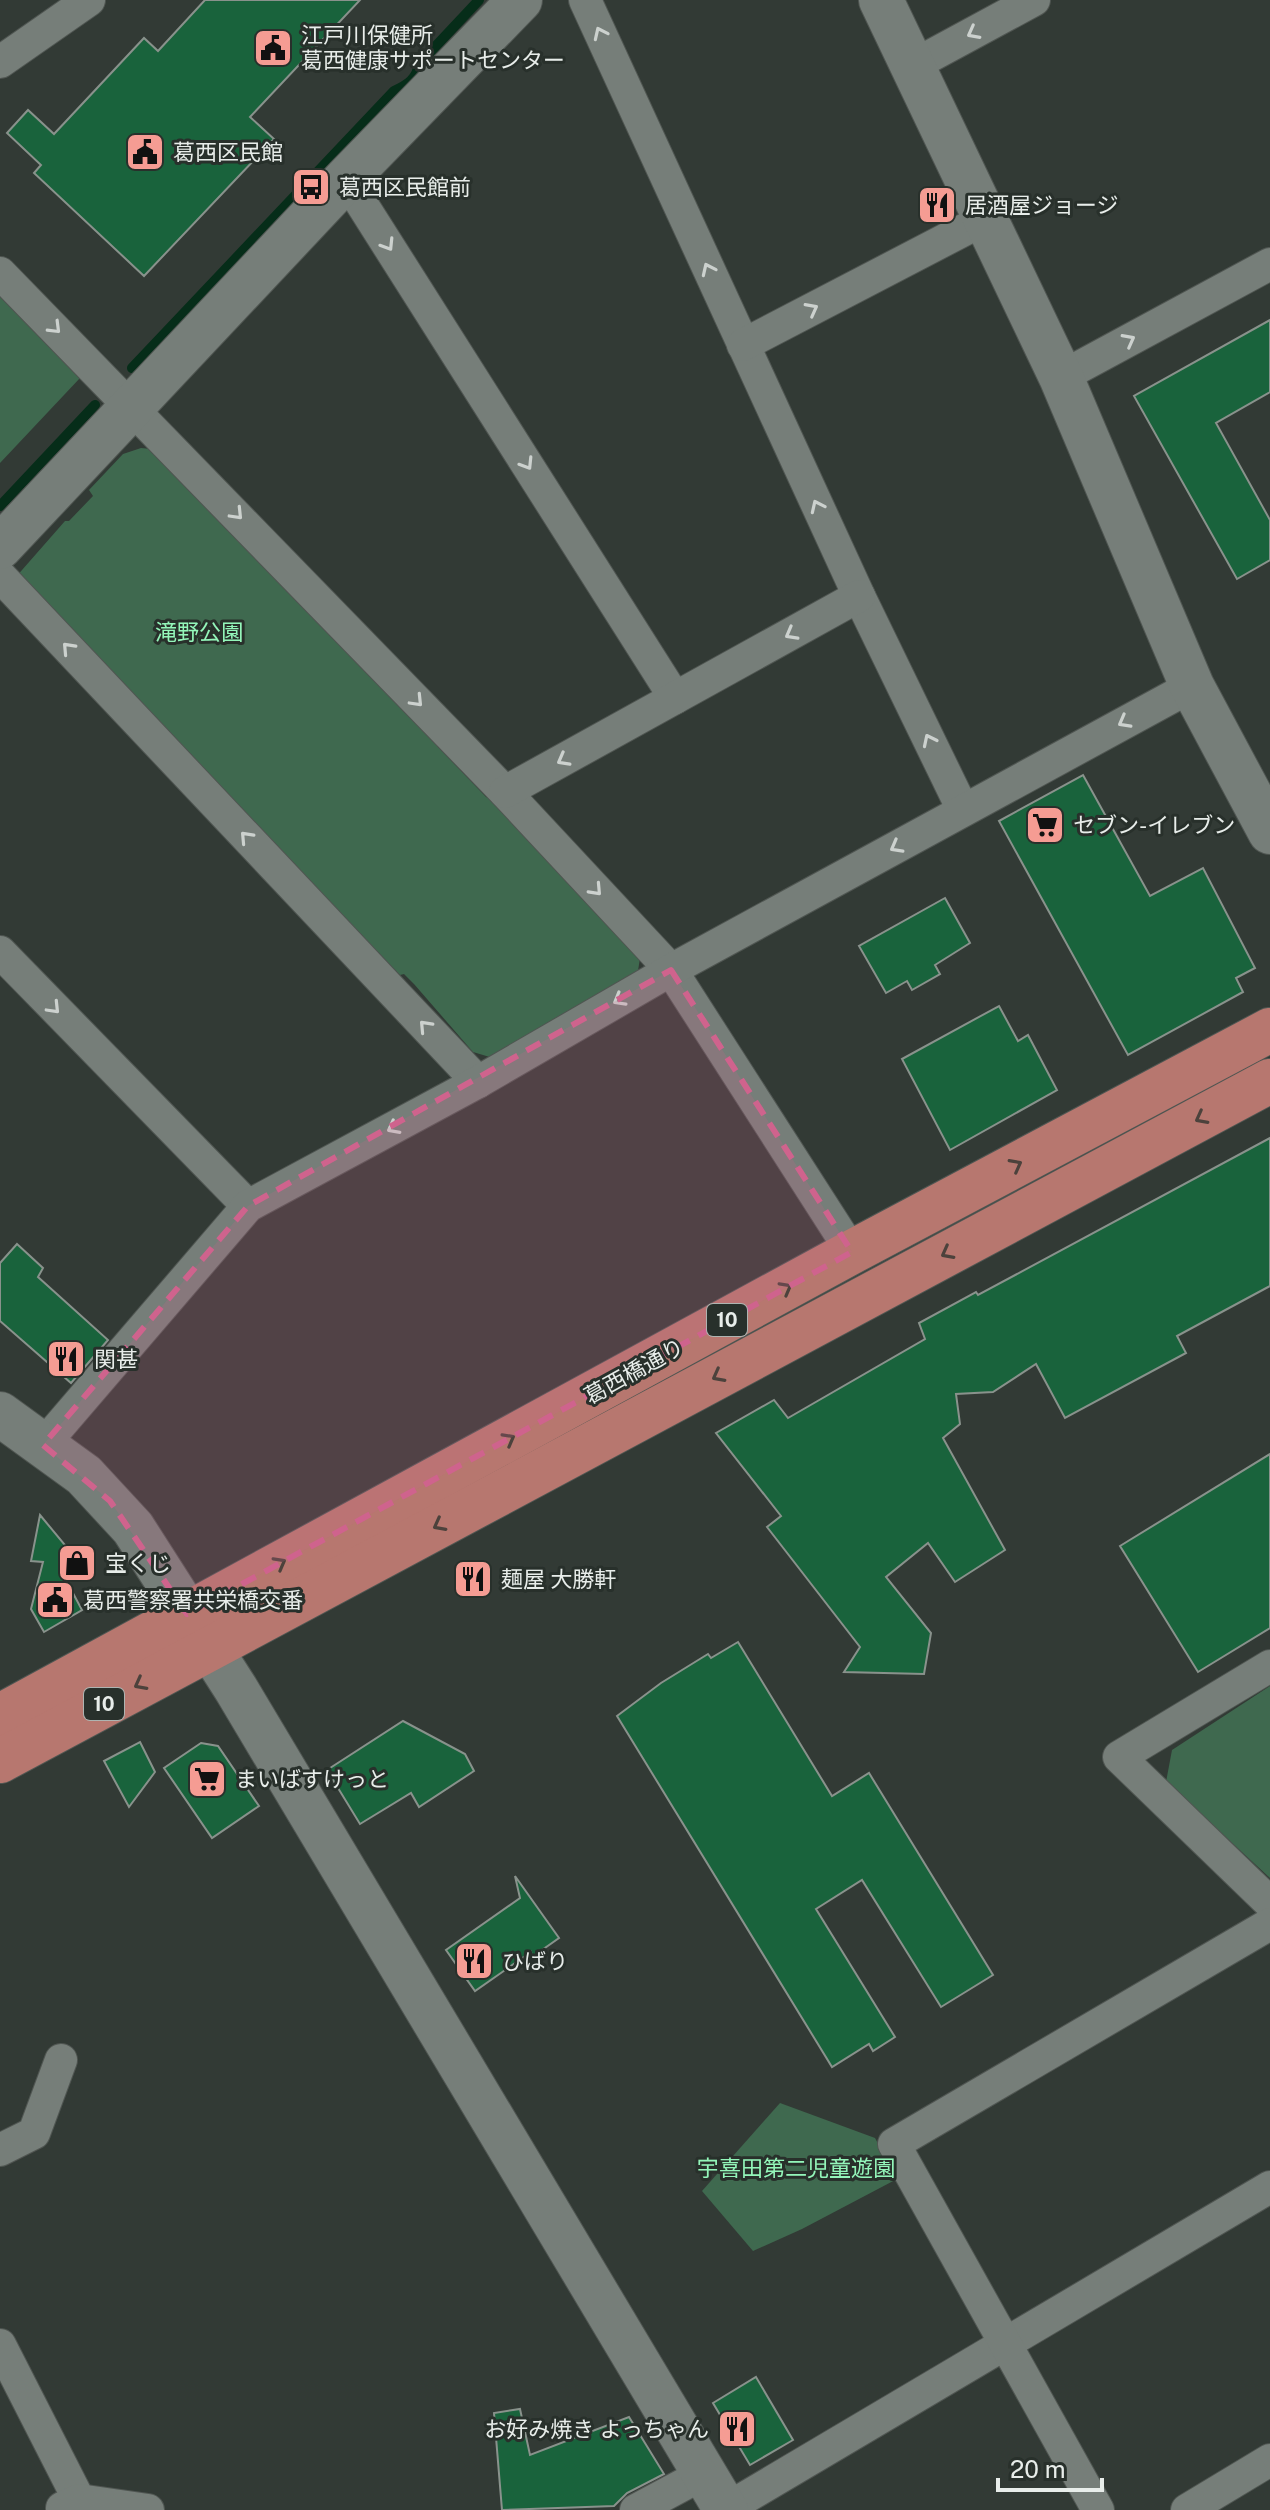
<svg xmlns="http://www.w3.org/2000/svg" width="1270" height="2510" font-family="'Public Sans','Noto Sans JP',sans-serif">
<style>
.green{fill:#3f694f}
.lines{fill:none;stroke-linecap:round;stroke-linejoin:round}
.stream{stroke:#062d19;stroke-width:10}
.building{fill:#19633c;stroke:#89928c;stroke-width:2}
.street-casing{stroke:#505652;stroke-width:34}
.secondary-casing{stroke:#505652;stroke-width:46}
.primary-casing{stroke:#505652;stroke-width:46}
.street{stroke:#767e79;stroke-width:32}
.secondary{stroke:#767e79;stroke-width:44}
.primary{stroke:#b7776f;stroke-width:44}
.oneway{stroke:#ccd1ce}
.oneway2{stroke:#4c423c}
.marked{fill:#cf638d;fill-opacity:0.2;stroke:#cf638d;stroke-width:6;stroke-dasharray:16 10;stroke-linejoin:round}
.labels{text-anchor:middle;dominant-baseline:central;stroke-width:6;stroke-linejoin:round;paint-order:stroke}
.shield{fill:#28302b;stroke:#aeb4b1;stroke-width:2}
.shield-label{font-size:20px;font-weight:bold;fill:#e8edea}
.poi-label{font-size:22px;fill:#e8edea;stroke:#28302b;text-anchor:start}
.park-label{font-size:22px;fill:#94f6ba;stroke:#28302b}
.street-label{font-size:22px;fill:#e8edea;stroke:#28302b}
</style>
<rect width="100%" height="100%" fill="#323a35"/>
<g class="green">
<polygon points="0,294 80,378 0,463"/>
<polygon points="141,448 151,449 339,644 350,649 442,739 438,747 486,797 521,811 525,837 586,901 641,952 637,977 493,1058 473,1052 414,984 404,974 400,975 15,578 65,521 69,521 93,496 89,490 123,454"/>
<polygon points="1270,1686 1270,1878 1166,1782 1172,1750"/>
<polygon points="780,2103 875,2138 897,2179 802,2229 753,2251 702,2191"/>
</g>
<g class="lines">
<g class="stream">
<path d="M132 368 394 91C407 85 417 79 419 64L479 0"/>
<polyline points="0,506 95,405"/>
</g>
</g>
<g class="building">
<polygon points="205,0 360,0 250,117 274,139 144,276 34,173 41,165 7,133 28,110 54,134 144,38 158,51"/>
<polygon points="1270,320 1270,392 1216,423 1270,520 1270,560 1237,579 1134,396"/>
<polygon points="1083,775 1150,896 1203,868 1255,968 1236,978 1243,992 1128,1055 999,821"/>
<polygon points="945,898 970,943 935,965 940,974 912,990 907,981 886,993 859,946"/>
<polygon points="999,1006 1018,1041 1028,1035 1057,1090 950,1150 902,1059"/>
<polygon points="1270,1138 1270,1286 1177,1336 1186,1353 1065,1418 1036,1364 993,1392 956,1394 960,1424 943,1438 1005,1550 955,1582 928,1543 886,1577 931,1633 924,1674 844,1672 860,1647 767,1527 781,1516 716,1433 774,1400 788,1418 925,1339 919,1323 976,1292 978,1295"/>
<polygon points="17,1244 43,1268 38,1277 108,1340 71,1383 0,1321 0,1263"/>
<polygon points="1270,1454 1270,1628 1198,1672 1120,1546"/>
<polygon points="40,1515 84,1568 66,1580 82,1610 44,1632 31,1609 43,1562 31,1561"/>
<polygon points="738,1642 832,1796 869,1773 993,1975 941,2007 862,1880 816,1909 895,2037 873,2051 869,2044 832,2067 617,1716 661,1683 708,1654 711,1658"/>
<polygon points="403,1721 465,1754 474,1771 419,1807 411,1793 360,1824 327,1770"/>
<polygon points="140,1742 155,1772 129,1807 104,1761"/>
<polygon points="201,1743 218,1746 259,1806 212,1838 164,1768"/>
<polygon points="515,1876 559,1938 532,1957 531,1952 475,1991 446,1950 520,1898"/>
<polygon points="756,2377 793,2440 750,2465 713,2403"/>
<polygon points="520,2409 530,2455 629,2417 664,2474 627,2493 614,2506 502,2510 494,2413"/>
</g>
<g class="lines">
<g class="street-casing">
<g id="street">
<polyline points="585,0 859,596 963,810"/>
<polyline points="0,62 89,0"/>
<polyline points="912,66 1034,0"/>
<polyline points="346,179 675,698"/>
<polyline points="0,273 505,792 671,970 852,1252"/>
<polyline points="743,345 985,219"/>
<polyline points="1061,377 1270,264"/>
<polyline points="0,576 478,1082"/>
<polyline points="505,792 859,596"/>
<polyline points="0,952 248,1206"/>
<polyline points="43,1445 248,1206 478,1082 671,970 1192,686"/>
<polyline points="1270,1666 1119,1757 1270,1903"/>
<polyline points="0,2150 34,2133 61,2060"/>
<polyline points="0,2345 79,2500"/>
<polyline points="62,2508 79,2500 148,2510"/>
<polyline points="726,2509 1270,2187"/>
<polyline points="636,2510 705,2473"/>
<polyline points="1098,2510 894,2144 1270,1924"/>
<polyline points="1187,2510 1270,2460"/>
</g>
</g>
<g class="secondary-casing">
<g id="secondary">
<polyline points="881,0 1061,377 1192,686 1270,832"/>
<polyline points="0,547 346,179 520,0"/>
<polyline points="0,1414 84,1475 133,1528 236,1689 726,2510"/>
</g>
</g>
<g class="primary-casing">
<g id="primary">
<polyline points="0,1716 852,1252 1270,1030"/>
<polyline points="0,1761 1270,1081"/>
</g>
</g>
<use href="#street" class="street"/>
<use href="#secondary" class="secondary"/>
<use href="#primary" class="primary"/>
</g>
<defs><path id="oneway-chevron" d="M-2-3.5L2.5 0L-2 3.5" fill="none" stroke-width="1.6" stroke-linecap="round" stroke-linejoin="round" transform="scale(2)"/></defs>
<g class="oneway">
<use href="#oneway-chevron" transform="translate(600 33) rotate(-115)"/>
<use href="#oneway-chevron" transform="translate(973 33) rotate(152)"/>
<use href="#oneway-chevron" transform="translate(388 245) rotate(58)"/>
<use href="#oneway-chevron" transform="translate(708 269) rotate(-115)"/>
<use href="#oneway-chevron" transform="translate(812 309) rotate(-28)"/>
<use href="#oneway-chevron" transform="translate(55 328) rotate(45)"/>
<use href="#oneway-chevron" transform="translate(1129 340) rotate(-28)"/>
<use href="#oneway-chevron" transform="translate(527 464) rotate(58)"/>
<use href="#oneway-chevron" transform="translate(817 506) rotate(-115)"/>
<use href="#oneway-chevron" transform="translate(237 514) rotate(46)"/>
<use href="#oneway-chevron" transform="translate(791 634) rotate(151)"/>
<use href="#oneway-chevron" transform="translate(68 648) rotate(-133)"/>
<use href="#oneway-chevron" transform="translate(417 701) rotate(46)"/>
<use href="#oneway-chevron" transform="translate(1124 722) rotate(151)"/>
<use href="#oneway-chevron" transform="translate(929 740) rotate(-116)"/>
<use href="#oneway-chevron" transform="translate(563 760) rotate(151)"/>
<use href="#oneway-chevron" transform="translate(246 837) rotate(-133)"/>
<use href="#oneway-chevron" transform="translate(896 847) rotate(151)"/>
<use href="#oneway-chevron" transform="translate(596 890) rotate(47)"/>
<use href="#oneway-chevron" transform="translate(619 1000) rotate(150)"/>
<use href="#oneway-chevron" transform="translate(54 1008) rotate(46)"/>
<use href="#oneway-chevron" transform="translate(425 1026) rotate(-133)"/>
<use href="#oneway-chevron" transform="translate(393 1128) rotate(152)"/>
</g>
<g class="oneway2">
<use href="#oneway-chevron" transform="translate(1201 1118) rotate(152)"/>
<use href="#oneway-chevron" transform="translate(1016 1165) rotate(-28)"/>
<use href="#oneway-chevron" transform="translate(947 1253) rotate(152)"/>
<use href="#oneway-chevron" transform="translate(786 1288) rotate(-29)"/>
<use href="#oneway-chevron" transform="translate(718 1376) rotate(152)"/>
<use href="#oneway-chevron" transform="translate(509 1439) rotate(-29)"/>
<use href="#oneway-chevron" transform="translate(439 1525) rotate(152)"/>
<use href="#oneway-chevron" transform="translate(280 1563) rotate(-29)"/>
<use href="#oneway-chevron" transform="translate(140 1684) rotate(152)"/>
</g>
<path class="marked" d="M671 970 852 1252 187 1614 110 1501 43 1445 248 1206Z"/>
<defs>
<g id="civic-square" transform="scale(2)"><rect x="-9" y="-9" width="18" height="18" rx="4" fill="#f59c93" stroke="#28302b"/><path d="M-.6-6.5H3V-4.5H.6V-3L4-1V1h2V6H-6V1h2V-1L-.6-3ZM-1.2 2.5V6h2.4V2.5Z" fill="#111"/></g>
<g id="bus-square" transform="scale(2)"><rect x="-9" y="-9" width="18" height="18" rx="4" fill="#f59c93" stroke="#28302b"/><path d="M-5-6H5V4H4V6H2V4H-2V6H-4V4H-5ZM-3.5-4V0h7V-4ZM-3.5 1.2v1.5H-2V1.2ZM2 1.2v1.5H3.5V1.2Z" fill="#111"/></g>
<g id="restaurant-square" transform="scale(2)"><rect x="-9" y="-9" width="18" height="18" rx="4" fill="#f59c93" stroke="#28302b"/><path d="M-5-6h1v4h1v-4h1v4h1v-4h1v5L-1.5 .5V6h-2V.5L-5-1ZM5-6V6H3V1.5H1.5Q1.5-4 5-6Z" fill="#111"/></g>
<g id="supermarket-square" transform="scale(2)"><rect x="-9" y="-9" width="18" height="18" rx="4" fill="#f59c93" stroke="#28302b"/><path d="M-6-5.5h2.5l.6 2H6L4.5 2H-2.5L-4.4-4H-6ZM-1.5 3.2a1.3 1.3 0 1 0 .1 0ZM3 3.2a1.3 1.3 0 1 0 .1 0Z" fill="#111"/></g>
<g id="shop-square" transform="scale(2)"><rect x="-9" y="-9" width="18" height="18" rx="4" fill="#f59c93" stroke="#28302b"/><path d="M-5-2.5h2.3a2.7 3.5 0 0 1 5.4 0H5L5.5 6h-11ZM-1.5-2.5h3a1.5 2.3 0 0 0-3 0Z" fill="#111"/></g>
</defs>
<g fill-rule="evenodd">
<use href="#civic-square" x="273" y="48"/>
<use href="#civic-square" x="145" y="152"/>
<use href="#bus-square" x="311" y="187"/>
<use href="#restaurant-square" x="937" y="205"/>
<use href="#supermarket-square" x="1045" y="825"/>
<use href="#restaurant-square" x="66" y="1359"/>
<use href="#shop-square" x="77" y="1563"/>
<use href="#restaurant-square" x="473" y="1579"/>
<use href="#civic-square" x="55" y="1600"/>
<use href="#supermarket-square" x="207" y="1779"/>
<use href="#restaurant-square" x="474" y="1961"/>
<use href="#restaurant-square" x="737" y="2429"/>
</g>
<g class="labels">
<g class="shield">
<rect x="707" y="1304" width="40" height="32" rx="6"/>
<rect x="84" y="1688" width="40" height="32" rx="6"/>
</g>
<g class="shield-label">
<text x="727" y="1320">10</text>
<text x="104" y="1704">10</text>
</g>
<g class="poi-label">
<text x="301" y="35">江戸川保健所<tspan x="301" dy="25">葛西健康サポートセンター</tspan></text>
<text x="173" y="152">葛西区民館</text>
<text x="339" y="187">葛西区民館前</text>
<text x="965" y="205">居酒屋ジョージ</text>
<text x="1073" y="825">セブン-イレブン</text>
<text x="94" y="1359">関甚</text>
<text x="105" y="1563">宝くじ</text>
<text x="501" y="1579">麺屋 大勝軒</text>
<text x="83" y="1600">葛西警察署共栄橋交番</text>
<text x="235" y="1779">まいばすけっと</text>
<text x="502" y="1961">ひばり</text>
<text x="709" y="2429" text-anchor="end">お好み焼き よっちゃん</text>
</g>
<g class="park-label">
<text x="199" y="632">滝野公園</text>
<text x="796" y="2168">宇喜田第二児童遊園</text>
</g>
<g class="street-label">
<text transform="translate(634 1371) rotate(-29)">葛西橋通り</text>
</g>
</g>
<path d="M998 2478v12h104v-12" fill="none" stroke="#e8edea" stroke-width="4"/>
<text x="1010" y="2478" font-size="24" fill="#e8edea" stroke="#28302b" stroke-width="6" paint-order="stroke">20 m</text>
</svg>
